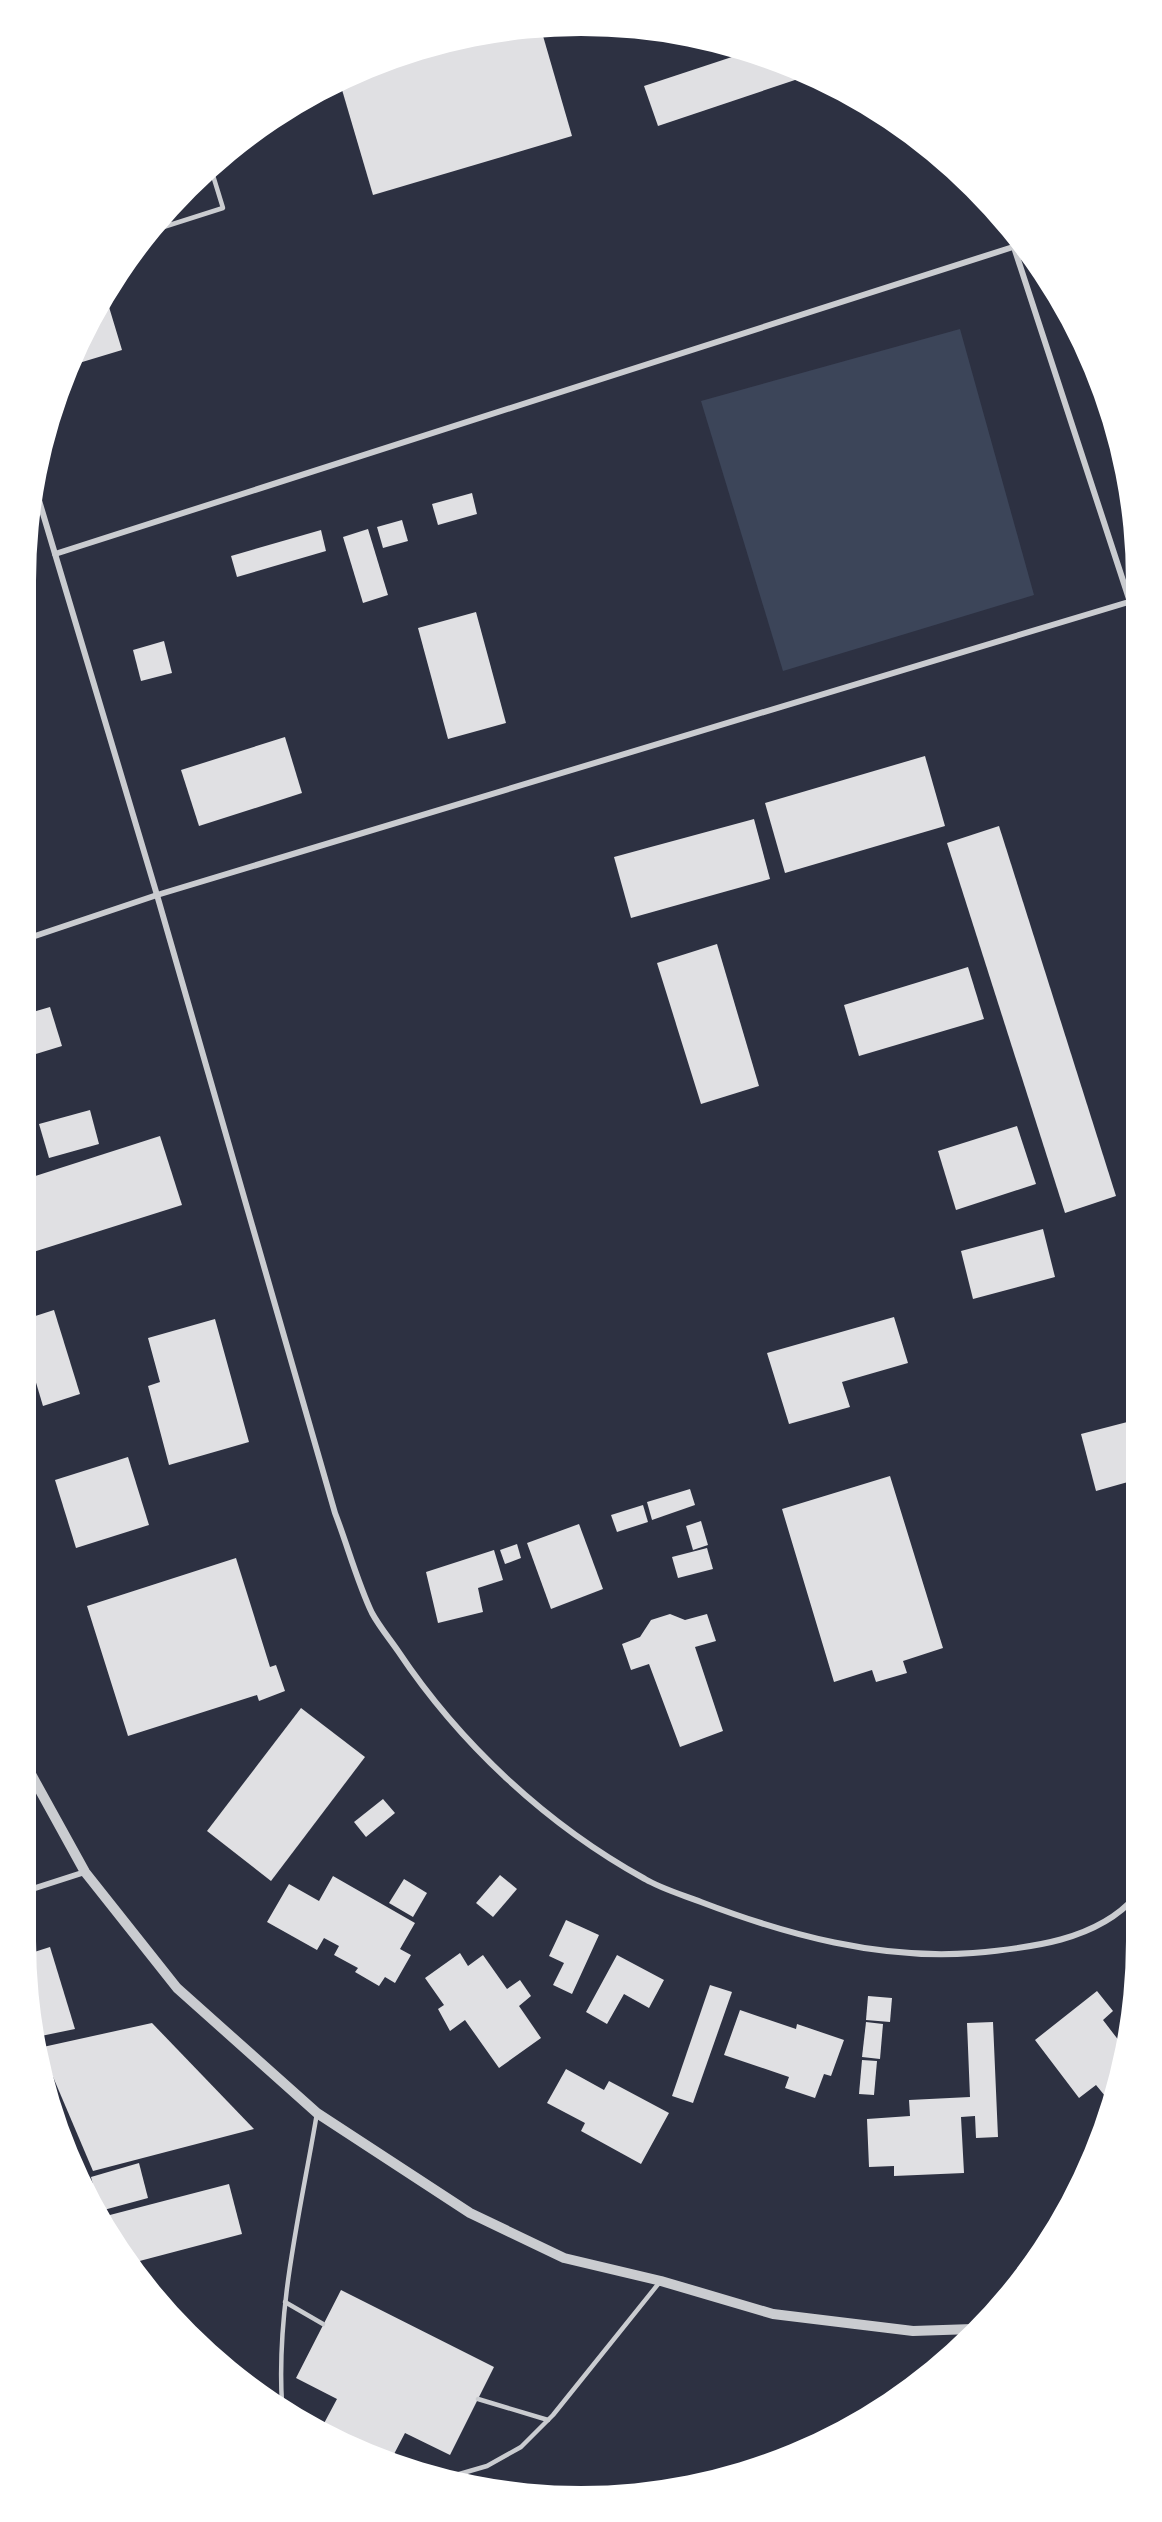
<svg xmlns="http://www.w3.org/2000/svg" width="1162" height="2522" font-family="'Golos Text',sans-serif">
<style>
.green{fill:#3c4559}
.building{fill:#e0e0e3}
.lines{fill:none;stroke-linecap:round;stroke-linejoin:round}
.service{stroke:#caccd0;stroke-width:4.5}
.minor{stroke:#caccd0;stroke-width:6}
.tertiary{stroke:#caccd0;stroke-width:10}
</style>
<rect width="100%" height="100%" fill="#2d3142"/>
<polygon class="green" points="960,329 1034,595 783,671 701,401"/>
<g class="building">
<polygon points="541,29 572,136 373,195 340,83 368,68 472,36"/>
<polygon points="744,53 793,68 807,76 658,126 644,86"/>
<polygon points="106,297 122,350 69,366 85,337"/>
<polygon points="472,493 477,514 438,525 432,504"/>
<polygon points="402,520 408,541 383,548 377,527"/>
<polygon points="368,529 388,595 363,603 343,537"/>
<polygon points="321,530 326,551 237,577 231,556"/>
<polygon points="476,612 506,723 448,739 418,628"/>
<polygon points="164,641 172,673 141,681 133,650"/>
<polygon points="285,737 302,793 199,826 181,770"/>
<polygon points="925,756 945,826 785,873 765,803"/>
<polygon points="754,819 770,879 631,918 614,857"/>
<polygon points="999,826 1116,1196 1065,1213 947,843"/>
<polygon points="717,944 759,1086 701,1104 657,963"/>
<polygon points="968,967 984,1019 859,1056 844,1005"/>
<polygon points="50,1007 62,1046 26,1057 26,1014"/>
<polygon points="90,1110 99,1144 49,1158 39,1124"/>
<polygon points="1017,1126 1036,1184 956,1210 938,1151"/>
<polygon points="160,1136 182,1205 30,1253 26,1238 26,1179"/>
<polygon points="1043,1229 1055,1277 973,1299 961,1251"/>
<polygon points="54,1310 80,1394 43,1406 26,1349 26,1319"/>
<polygon points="894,1317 908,1363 842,1382 850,1407 789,1424 767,1353"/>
<polygon points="215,1319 249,1442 169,1465 148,1386 160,1382 148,1338"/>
<polygon points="1135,1420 1135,1480 1096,1491 1081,1434"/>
<polygon points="128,1457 149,1525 76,1548 55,1480"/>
<polygon points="890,1476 943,1648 903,1661 907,1673 876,1682 872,1670 834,1682 782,1509"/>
<polygon points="690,1489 695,1505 652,1520 647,1502"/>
<polygon points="643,1505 648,1522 617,1532 611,1515"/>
<polygon points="701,1521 708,1545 693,1550 686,1526"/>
<polygon points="579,1524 603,1589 551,1609 527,1543"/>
<polygon points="517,1544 521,1558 505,1564 500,1550"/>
<polygon points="707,1548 713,1569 678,1578 672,1557"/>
<polygon points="494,1550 503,1580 478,1588 483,1612 438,1623 426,1572"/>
<polygon points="236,1558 270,1667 276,1665 285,1691 259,1701 257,1695 128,1736 87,1606"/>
<polygon points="670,1614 685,1620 707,1614 716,1641 695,1647 723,1731 680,1747 649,1664 631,1670 622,1644 640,1637 651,1620"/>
<polygon points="301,1708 365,1757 271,1881 207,1831"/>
<polygon points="383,1799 395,1813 366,1837 354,1822"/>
<polygon points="500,1875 517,1889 493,1917 476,1903"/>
<polygon points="333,1876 415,1923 400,1949 411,1955 395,1983 385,1977 379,1986 355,1972 358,1968 334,1955 339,1946 324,1938 317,1950 267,1922 289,1884 319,1901"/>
<polygon points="404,1879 427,1893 413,1917 389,1903"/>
<polygon points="566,1920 599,1935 572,1994 553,1985 564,1963 549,1956"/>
<polygon points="50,1947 75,2029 41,2036 28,1954"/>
<polygon points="460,1953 468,1966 483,1955 507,1989 520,1980 531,1996 519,2006 541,2038 499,2068 465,2020 450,2031 438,2009 444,2005 425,1978"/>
<polygon points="617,1955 664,1980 649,2008 624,1994 607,2024 586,2012"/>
<polygon points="710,1985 732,1992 693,2103 672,2096"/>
<polygon points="1097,1991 1113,2011 1103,2020 1126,2050 1110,2102 1096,2085 1079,2098 1035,2040"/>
<polygon points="868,1996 892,1998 890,2022 866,2020"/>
<polygon points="740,2010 796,2029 797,2024 844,2040 831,2076 824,2074 815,2098 785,2088 789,2077 724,2055"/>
<polygon points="866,2022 883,2024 880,2059 862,2057"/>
<polygon points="993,2022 998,2137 976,2138 975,2116 961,2117 964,2173 894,2176 894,2166 869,2167 867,2119 910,2116 909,2100 970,2097 967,2023"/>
<polygon points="152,2023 254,2129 93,2171 45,2058 43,2047"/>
<polygon points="862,2060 877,2061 874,2095 859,2094"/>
<polygon points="566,2069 604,2090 609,2081 669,2113 641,2164 581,2131 585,2123 547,2103"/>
<polygon points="139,2163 148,2198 100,2211 91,2177"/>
<polygon points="229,2184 242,2234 132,2263 111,2234 106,2216"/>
<polygon points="341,2290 494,2367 450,2455 405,2433 393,2456 321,2429 337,2399 296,2378"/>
</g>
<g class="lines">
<g class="service">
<polyline points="154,230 223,208 211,169"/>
<polyline points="285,2302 323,2324"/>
<polyline points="478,2399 548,2420"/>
<path d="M282 2404C276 2307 301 2209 317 2113"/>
<polyline points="449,2477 487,2466 521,2447 553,2415 659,2283"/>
</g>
<g class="minor">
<polyline points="1008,229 1132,608"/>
<path d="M35 487 157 895 335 1513C347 1544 358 1584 372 1613 379 1626 389 1638 398 1651 460 1744 547 1825 645 1879 662 1889 683 1895 701 1902 787 1935 880 1960 973 1953 1029 1948 1097 1941 1136 1896"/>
<polyline points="55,554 1013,247"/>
<polyline points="26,939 157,895 1132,601"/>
<polyline points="26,1891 85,1872"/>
</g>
<polyline class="tertiary" points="26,1765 85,1872 177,1988 317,2113 470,2213 564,2258 661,2281 773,2314 913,2331 973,2329"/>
</g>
<path d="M0 0H1162V2522H0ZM581 36H581A545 545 0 0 1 1126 581V1941A545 545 0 0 1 581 2486H581A545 545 0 0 1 36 1941V581A545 545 0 0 1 581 36Z" fill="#fff" fill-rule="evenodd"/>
</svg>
